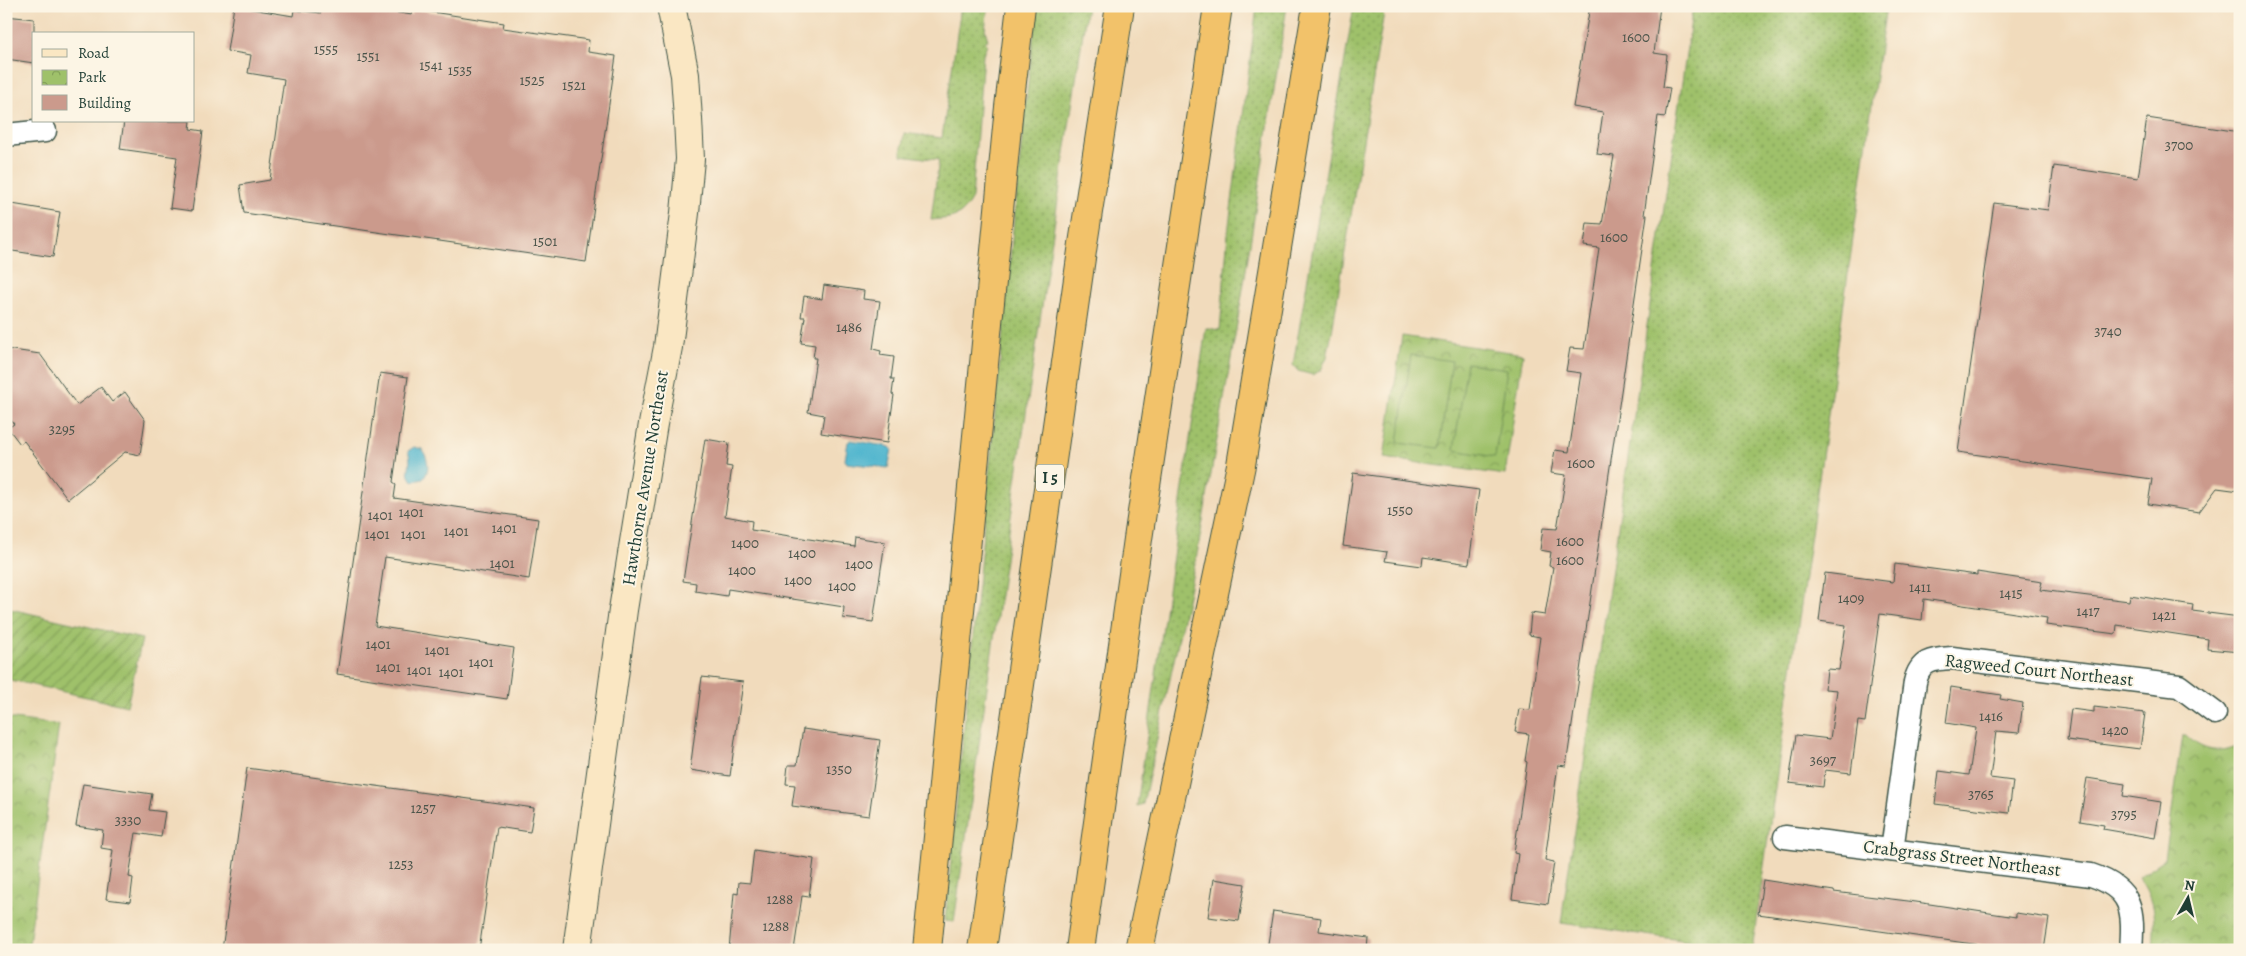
<svg xmlns="http://www.w3.org/2000/svg" width="2246" height="956" font-family="Alegreya,serif">
<style>
.grass{fill:url(#grass-dots);stroke:#5f7f4f}
.park{fill:url(#park-crowns);stroke:#5f7f4f}
.garden{fill:url(#garden-furrows);stroke:#5f7f4f}
.pitch{fill:#9fc16a;stroke:#5f7f4f}
.water{fill:#4fb5ce;stroke:#377981}
.building{fill:#cb9a8c}
.lines{fill:none;stroke-linecap:round;stroke-linejoin:round}
.minor-casing{stroke:#3e5548;stroke-width:25}
.secondary-casing{stroke:#3e5548;stroke-width:30}
.motorway-casing{stroke:#3e5548;stroke-width:30}
.minor{stroke:#fff;stroke-width:22}
.secondary{stroke:#fae7c3;stroke-width:28}
.motorway{stroke:#f2c26a;stroke-width:28}
.labels{text-anchor:middle;dominant-baseline:central;stroke-width:4;stroke-linejoin:round;paint-order:stroke}
.number-label{font-size:15px;fill:#4a544a}
.shield{fill:#fcf5e5;stroke:#617469;stroke-width:1}
.shield-label{font-size:16px;font-weight:bold;fill:#1f3d34}
.street-label{font-size:18px;fill:#1f3d34;stroke:#fcf5e5}
</style>
<defs>
<pattern id="grass-dots" width="8" height="8" patternUnits="userSpaceOnUse" patternTransform="scale(1.25)"><rect width="8" height="8" fill="#9fc16a"/><path d="M2 2h.1M6 6h.1" fill="none" stroke="#819e58" stroke-width="1.8" stroke-linecap="round"/></pattern>
<pattern id="park-crowns" width="20" height="18" patternUnits="userSpaceOnUse" patternTransform="scale(1.25)"><rect width="20" height="18" fill="#9fc16a"/><path d="M2 6a3 3 0 1 1 6 0M12 15a3 3 0 1 1 6 0" fill="none" stroke="#819e58"/></pattern>
<pattern id="garden-furrows" width="10" height="10" patternUnits="userSpaceOnUse" patternTransform="scale(1.25)"><rect width="10" height="10" fill="#9fc16a"/><path d="M-1 1l2-2M0 10L10 0M9 11l2-2" fill="none" stroke="#819e58"/></pattern>
</defs>
<rect width="100%" height="100%" fill="#fcf5e5"/>
<filter id="ink" filterUnits="userSpaceOnUse"><feTurbulence type="fractalNoise" baseFrequency=".02" numOctaves="2"/><feDisplacementMap in="SourceGraphic" scale="10" xChannelSelector="R" yChannelSelector="G"/><feConvolveMatrix kernelMatrix="1 2 1 2 8 2 1 2 1" color-interpolation-filters="sRGB"/></filter>
<filter id="wash" filterUnits="userSpaceOnUse"><feTurbulence type="fractalNoise" baseFrequency=".0096" numOctaves="4" result="noise"/><feDisplacementMap in="SourceGraphic" scale="20" xChannelSelector="R" yChannelSelector="G"/><feGaussianBlur stdDeviation="1.12" result="paint"/><feColorMatrix in="noise" values="0 0 0 0 0 0 0 0 0 0 0 0 0 0 0 0 0 1.4 0 .05"/><feComposite in="paint" operator="in"/></filter>
<g filter="url(#wash)">
<rect width="100%" height="100%" fill="#f1dbbc"/>
<g class="grass">
<path d="M961 6H988L985 30 988 40 985 41 987 44 983 55 972 198C961 219 953 218 931 220L939 160 901 155 904 133 942 138Z"/>
<polygon points="1037,6 1087,6 1019,460 954,922 945,921 1024,118"/>
<polygon points="1257,6 1287,6 1243,289 1198,549 1143,804 1137,806 1206,328 1220,330 1228,233"/>
<polygon points="1354,6 1385,6 1332,332 1327,357 1321,370 1313,375 1298,371 1293,365"/>
<polygon points="1693,6 1886,6 1752,950 1561,923"/>
</g>
<g class="park">
<polygon points="1402,336 1523,354 1505,475 1384,458"/>
<polygon points="6,718 59,725 28,950 6,950"/>
<path d="M2183 735H2186C2201 751 2220 755 2240 744V950H2153C2155 922 2156 901 2138 877L2165 859Z"/>
</g>
<polygon class="garden" points="6,608 142,639 127,706 6,679"/>
<g class="pitch">
<polygon points="1411,355 1452,361 1439,448 1398,443"/>
<polygon points="1467,363 1507,369 1495,457 1454,450"/>
</g>
<g class="water">
<polygon points="851,440 890,447 892,449 888,468 847,463 845,460 848,442"/>
<path d="M414 447 422 449C428 459 431 469 423 479L414 481C402 474 414 466 408 451Z"/>
</g>
<g id="blocks">
<g class="building">
<polygon points="234,6 293,16 294,10 321,13 322,6 355,6 412,15 412,9 504,23 503,28 589,40 588,52 616,56 586,262 244,213 240,185 270,180 284,79 248,73 251,55 227,51"/>
<polygon points="1590,6 1660,6 1654,53 1667,55 1663,87 1670,88 1665,117 1658,116 1644,215 1647,215 1566,766 1558,765 1545,860 1554,862 1548,904 1512,899 1518,854 1514,853 1527,762 1525,761 1529,734 1515,732 1519,709 1530,710 1540,637 1529,635 1531,613 1545,615 1553,567 1549,566 1551,552 1540,550 1543,528 1557,529 1566,475 1551,473 1555,450 1569,452 1581,373 1566,371 1570,348 1584,349 1599,248 1584,246 1587,223 1602,224 1614,156 1597,154 1603,112 1573,107"/>
<polygon points="6,16 34,19 34,63 6,59"/>
<polygon points="2147,118 2240,132 2240,491 2217,488 2199,512 2148,504 2152,479 1958,452 1994,203 2048,210 2054,166 2138,178"/>
<polygon points="124,121 191,121 190,129 203,131 192,211 170,208 177,157 120,149"/>
<polygon points="6,203 60,212 53,257 6,250"/>
<polygon points="824,285 864,291 863,299 880,301 873,349 881,351 880,355 894,357 891,379 894,379 892,394 894,395 887,443 821,433 824,415 808,412 816,358 813,358 815,345 801,343 805,317 801,317 804,296 822,299"/>
<polygon points="6,349 40,354 77,405 101,387 112,402 125,392 145,420 140,455 125,452 68,499 24,441 20,444 8,428 14,424 6,414"/>
<polygon points="380,373 408,377 393,482 396,484 394,498 538,519 529,579 385,557 375,626 514,648 507,699 337,674"/>
<polygon points="705,439 729,443 726,466 732,467 725,516 752,521 751,530 854,546 855,537 885,542 873,622 843,618 844,607 728,589 727,596 695,591 696,583 683,581"/>
<polygon points="1353,473 1479,490 1469,564 1423,557 1422,566 1385,561 1387,552 1343,546"/>
<polygon points="1895,564 1977,575 1977,572 2042,582 2040,590 2129,601 2130,595 2193,605 2192,611 2240,617 2240,652 2207,649 2208,639 2117,625 2116,634 2046,625 2047,618 1924,599 1922,620 1880,614 1865,722 1858,721 1851,773 1825,770 1823,787 1789,783 1796,735 1830,739 1837,690 1825,689 1827,669 1839,670 1846,625 1819,621 1825,573 1893,582"/>
<polygon points="702,677 743,682 730,776 690,770"/>
<polygon points="1951,687 2001,695 2000,699 2023,703 2019,733 1996,731 1992,763 1990,778 2013,781 2009,813 1935,804 1939,771 1969,775 1976,728 1946,723"/>
<polygon points="2094,707 2145,713 2140,749 2067,740 2071,709 2094,712"/>
<polygon points="803,729 880,740 869,816 792,806 795,785 786,784 788,765 797,765"/>
<polygon points="247,768 534,808 530,832 497,827 479,950 222,950"/>
<polygon points="2087,778 2125,784 2123,796 2161,802 2155,838 2103,829 2104,825 2080,821"/>
<polygon points="83,784 152,794 149,810 165,812 161,837 136,833 129,877 133,878 130,902 106,899 113,850 101,848 103,830 76,826"/>
<polygon points="754,850 814,859 809,897 802,896 794,950 729,950 734,893 738,894 739,882 750,883"/>
<polygon points="1214,879 1245,884 1239,921 1208,917"/>
<polygon points="1763,880 1834,891 1834,892 1916,902 2016,917 2016,913 2049,918 2044,950 2016,950 1758,914"/>
<polygon points="1273,911 1321,918 1319,931 1368,938 1367,950 1267,950"/>
</g>
</g>
</g>
<g filter="url(#ink)">
<use href="#blocks" fill-opacity="0" stroke="#3e5548" stroke-width="1"/>
<g class="lines">
<g class="minor-casing">
<g id="minor">
<polyline points="6,135 45,131"/>
<path d="M1785 837 2091 875C2133 889 2134 910 2131 950"/>
<path d="M1892 850 1915 682C1920 661 1931 659 1952 658L2179 686 2215 713"/>
</g>
</g>
<g class="secondary-casing">
<polyline id="secondary" points="577,950 623,610 653,424 668,347 685,213 690,159 688,119 685,75 671,6"/>
</g>
<g class="motorway-casing">
<g id="motorway">
<polyline points="927,950 1009,107 1021,6"/>
<polyline points="982,950 1083,244 1120,6"/>
<polyline points="1080,950 1138,539 1218,6"/>
<polyline points="1139,950 1241,465 1317,6"/>
</g>
</g>
<use href="#minor" class="minor"/>
<use href="#secondary" class="secondary"/>
<use href="#motorway" class="motorway"/>
</g>
</g>
<g class="labels">
<g class="number-label">
<text x="1636" y="37">1600</text>
<text x="326" y="49">1555</text>
<text x="368" y="56">1551</text>
<text x="431" y="65">1541</text>
<text x="460" y="70">1535</text>
<text x="532" y="80">1525</text>
<text x="574" y="85">1521</text>
<text x="2179" y="145">3700</text>
<text x="1614" y="237">1600</text>
<text x="545" y="241">1501</text>
<text x="849" y="327">1486</text>
<text x="2108" y="331">3740</text>
<text x="62" y="429">3295</text>
<text x="1581" y="463">1600</text>
<text x="1400" y="510">1550</text>
<text x="411" y="512">1401</text>
<text x="380" y="515">1401</text>
<text x="504" y="528">1401</text>
<text x="456" y="531">1401</text>
<text x="377" y="534">1401</text>
<text x="413" y="534">1401</text>
<text x="1570" y="541">1600</text>
<text x="745" y="543">1400</text>
<text x="802" y="553">1400</text>
<text x="1570" y="560">1600</text>
<text x="502" y="563">1401</text>
<text x="859" y="564">1400</text>
<text x="742" y="570">1400</text>
<text x="798" y="580">1400</text>
<text x="842" y="586">1400</text>
<text x="1920" y="587">1411</text>
<text x="2011" y="593">1415</text>
<text x="1851" y="598">1409</text>
<text x="2088" y="611">1417</text>
<text x="2164" y="615">1421</text>
<text x="378" y="644">1401</text>
<text x="437" y="650">1401</text>
<text x="481" y="662">1401</text>
<text x="388" y="667">1401</text>
<text x="419" y="670">1401</text>
<text x="451" y="672">1401</text>
<text x="1991" y="716">1416</text>
<text x="2115" y="730">1420</text>
<text x="1823" y="760">3697</text>
<text x="839" y="769">1350</text>
<text x="1981" y="794">3765</text>
<text x="423" y="808">1257</text>
<text x="2124" y="814">3795</text>
<text x="128" y="820">3330</text>
<text x="401" y="864">1253</text>
<text x="780" y="899">1288</text>
<text x="776" y="926">1288</text>
</g>
<rect class="shield" x="1036" y="464.5" width="28" height="27" rx="4"/>
<g class="shield-label">
<text x="1050" y="478">I 5</text>
</g>
<g class="street-label">
<text transform="translate(645 478) rotate(-81)">Hawthorne Avenue Northeast</text>
<text transform="translate(2039 670) rotate(6)">Ragweed Court Northeast</text>
<text transform="translate(1962 858) rotate(7)">Crabgrass Street Northeast</text>
</g>
</g>
<rect width="2246" height="956" fill="none" stroke="#fcf5e5" stroke-width="25"/>
<rect x="32" y="32" width="162" height="90" fill="#fcf5e5" stroke="#a4ab9e"/>
<rect x="42" y="49" width="25" height="8" fill="#fae7c3" stroke="#a4ab9e"/>
<text x="78" y="58" font-size="15" fill="#1f3d34">Road</text>
<rect x="42" y="70" width="25" height="15" fill="url(#park-crowns)" stroke="#a4ab9e"/>
<text x="78" y="82" font-size="15" fill="#1f3d34">Park</text>
<rect x="42" y="95" width="25" height="15" fill="#cb9a8c" stroke="#a4ab9e"/>
<text x="78" y="108" font-size="15" fill="#1f3d34">Building</text>
<g transform="translate(2188 898) rotate(8)" stroke="#fcf5e5" stroke-width="4" paint-order="stroke">
<path d="M0-4L9 19L0 12L-9 19Z" fill="#1f3d34"/>
<text y="-8" font-size="14" font-weight="bold" text-anchor="middle" fill="#1f3d34">N</text>
</g>
</svg>
